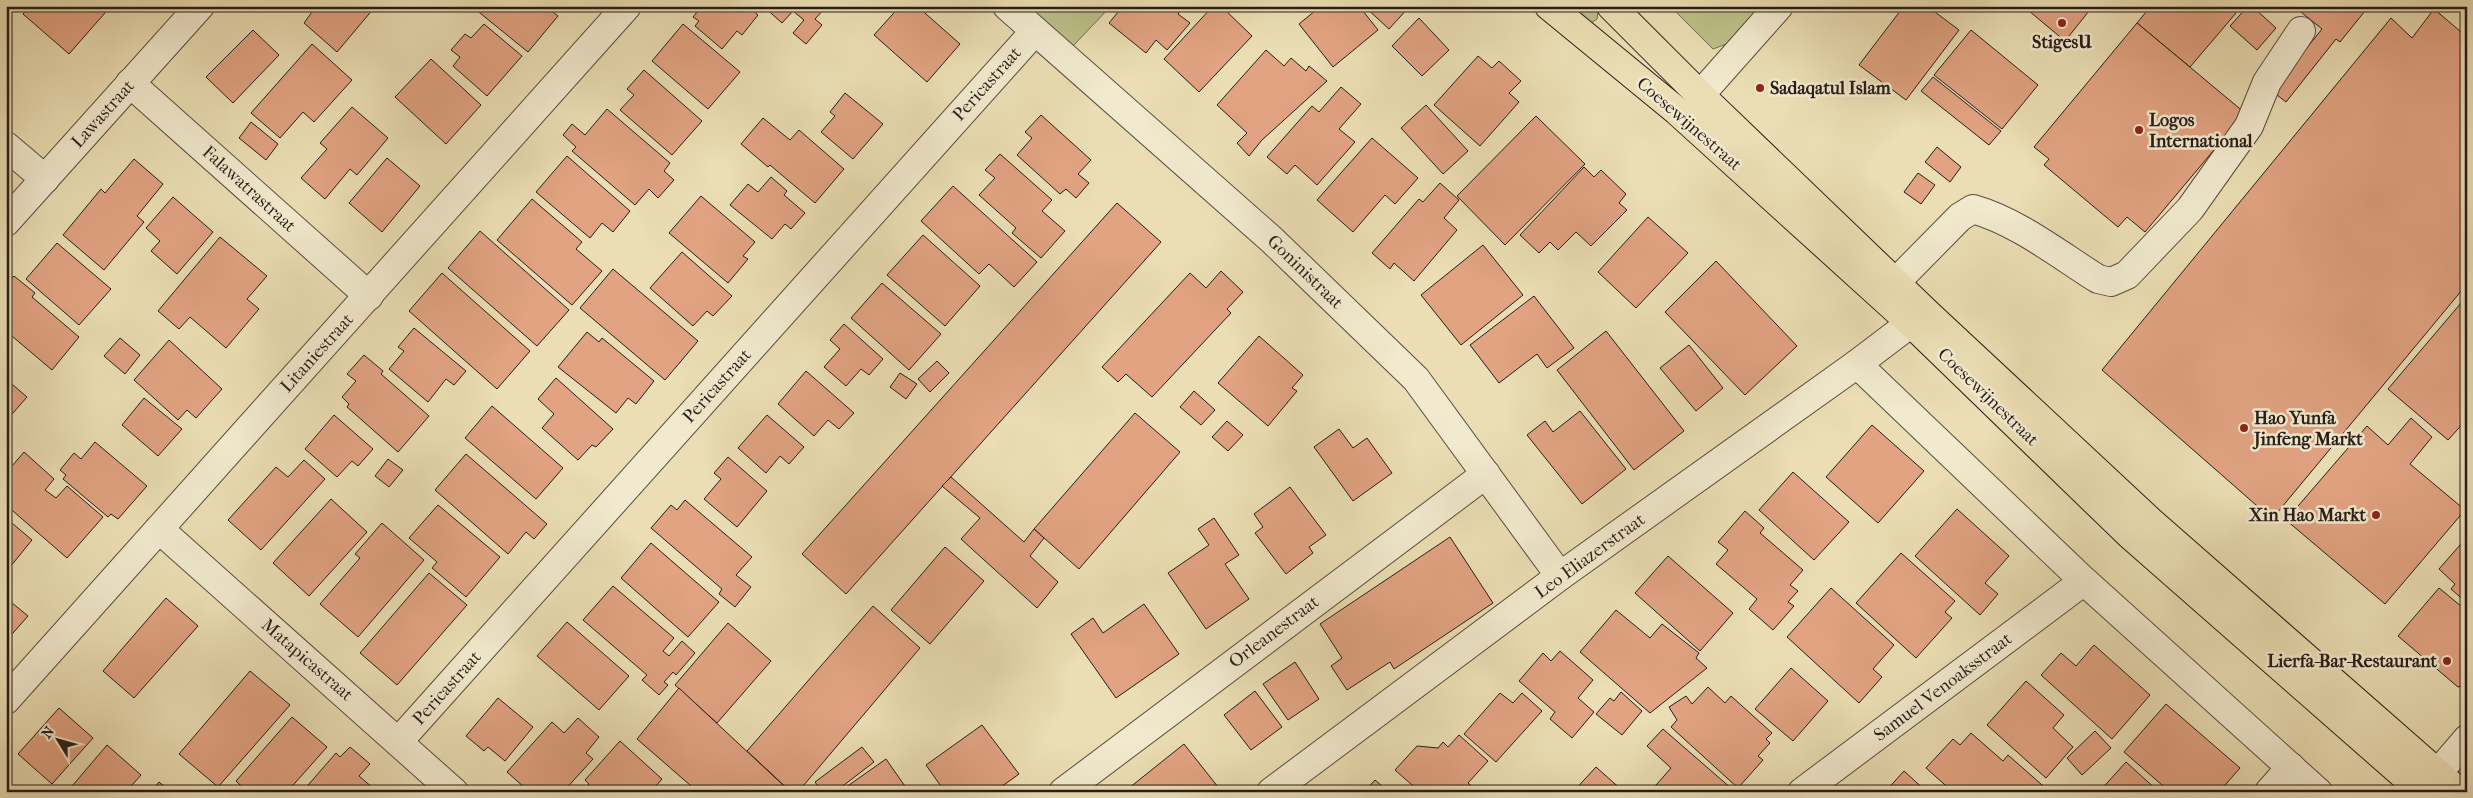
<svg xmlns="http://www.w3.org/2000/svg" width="2473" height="798" font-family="'IM FELL French Canon',serif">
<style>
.green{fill:#bcc08a;stroke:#726e51}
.building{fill:#e1a382;stroke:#281c18}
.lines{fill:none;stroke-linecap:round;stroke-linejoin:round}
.minor-casing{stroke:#594c3f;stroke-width:30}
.major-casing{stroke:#281c18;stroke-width:30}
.minor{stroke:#f2eace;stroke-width:28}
.major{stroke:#ebdeb4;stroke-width:28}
.poi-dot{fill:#8f2418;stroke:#f2eace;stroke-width:2}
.labels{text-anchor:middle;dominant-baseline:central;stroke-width:5;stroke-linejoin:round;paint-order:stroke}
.poi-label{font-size:18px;font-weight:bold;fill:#281c18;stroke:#f2eace;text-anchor:start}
.street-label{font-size:18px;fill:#281c18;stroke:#f2eace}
</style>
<rect width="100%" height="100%" fill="#ebdeb4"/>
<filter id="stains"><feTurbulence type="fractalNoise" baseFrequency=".004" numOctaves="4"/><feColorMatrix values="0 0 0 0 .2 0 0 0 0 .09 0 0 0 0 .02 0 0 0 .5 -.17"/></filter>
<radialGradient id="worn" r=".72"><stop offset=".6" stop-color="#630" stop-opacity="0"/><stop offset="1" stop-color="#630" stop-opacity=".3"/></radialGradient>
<g class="green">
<polygon points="1028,6 1111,6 1073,46"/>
<polygon points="1568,6 1596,6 1598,12 1597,19 1591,23"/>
<polygon points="1670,6 1768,6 1729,43 1713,49"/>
</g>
<g class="building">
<polygon points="30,6 111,6 69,54 23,14"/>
<polygon points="305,6 372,6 374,8 337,52 304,23 312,12"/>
<polygon points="477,6 545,6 558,16 528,52 475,9"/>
<polygon points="702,6 747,6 758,15 742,35 737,31 722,49 695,26 699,21 693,17"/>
<polygon points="763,6 827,6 815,19 822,25 806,44 793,33 804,20 793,11 782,23"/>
<polygon points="900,6 917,6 960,44 927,82 874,35"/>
<polygon points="1123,6 1184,6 1178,14 1190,23 1167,50 1156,40 1146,53 1109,23"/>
<polygon points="1213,6 1221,6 1252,36 1199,92 1164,59"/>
<polygon points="1321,6 1359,6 1378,30 1333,67 1299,24"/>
<polygon points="1364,6 1410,6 1389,29"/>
<polygon points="1904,6 1927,6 1959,30 1906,100 1859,65"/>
<polygon points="2023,6 2093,6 2065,41"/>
<polygon points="2151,6 2242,6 2190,67 2137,23"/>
<polygon points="2248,6 2252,6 2276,28 2257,50 2230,26"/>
<polygon points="2298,6 2369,6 2340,42 2336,39 2286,102 2272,91 2322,29 2296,8"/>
<polygon points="2434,9 2467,37 2467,284 2272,519 2102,370 2391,18 2412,38"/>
<polygon points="1419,18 1449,50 1422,76 1392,46"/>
<polygon points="2137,23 2245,113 2145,232 2127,217 2118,227 2044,165 2049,159 2034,147"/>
<polygon points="484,24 522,56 487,96 453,66 460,57 451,50 465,34 471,38"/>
<polygon points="683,24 740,72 708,109 652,61"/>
<polygon points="253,30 279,55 233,103 206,77"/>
<polygon points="1971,30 2038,85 2002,129 1934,75"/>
<polygon points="312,44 352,80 314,122 303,112 280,138 251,113"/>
<polygon points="1266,50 1284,66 1291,58 1306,71 1309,66 1327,81 1262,140 1249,156 1237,143 1247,133 1217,105"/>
<polygon points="1478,56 1492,68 1499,61 1521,81 1509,93 1519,102 1480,146 1434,105"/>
<polygon points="431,59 481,105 446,144 395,97"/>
<polygon points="644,70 702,121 672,155 620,110 634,95 627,89"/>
<polygon points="1933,77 2001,131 1989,145 1921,91"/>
<polygon points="1341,87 1361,104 1339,129 1355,142 1317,185 1295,165 1287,174 1267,157 1312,106 1319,112"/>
<polygon points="845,93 883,124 853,159 821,132 835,116 830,112"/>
<polygon points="1426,105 1468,151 1443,174 1401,128"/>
<polygon points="352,107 388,138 357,175 350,169 325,199 301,178 327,149 320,143"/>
<polygon points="607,109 670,163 664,171 674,180 658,198 649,189 635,205 572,151 576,147 563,135 572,124 585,135"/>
<polygon points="1041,115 1091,160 1078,174 1089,183 1076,198 1066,189 1060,194 1017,155 1032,138 1025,132"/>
<polygon points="1536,116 1585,164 1505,245 1457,196"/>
<polygon points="763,118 790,140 799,130 844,169 815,203 770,165 768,167 741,144"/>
<polygon points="251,122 278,144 266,160 239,138"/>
<polygon points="1372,138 1418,178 1395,204 1385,195 1353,232 1317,200"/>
<polygon points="1937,147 1961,167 1950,182 1925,162"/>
<polygon points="1000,154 1052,200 1042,211 1065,231 1041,258 1012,233 1016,228 979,195 995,178 985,170"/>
<polygon points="567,156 630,211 613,232 602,223 590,238 536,192"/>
<polygon points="387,158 420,186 382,232 349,203"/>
<polygon points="134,159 163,184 137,216 144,222 104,270 63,235 101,189 105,193"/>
<polygon points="1584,167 1594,177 1601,170 1626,194 1619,203 1627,210 1591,246 1576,232 1558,250 1550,242 1539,253 1520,235"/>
<polygon points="1918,173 1935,185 1921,204 1904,192"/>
<polygon points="771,177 787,191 784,195 805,213 791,229 785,224 772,239 730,205 748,184 758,192"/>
<polygon points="1440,183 1459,200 1444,218 1457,230 1414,281 1394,263 1390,269 1372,253 1419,199 1423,202"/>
<polygon points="953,186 1037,262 1014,287 989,264 979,274 921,221"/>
<polygon points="701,196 755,242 743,256 748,259 728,283 669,233"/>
<polygon points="173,197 213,232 177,274 151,251 160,241 146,228"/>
<polygon points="532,199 582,242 576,249 602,271 572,305 497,240"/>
<polygon points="1117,203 1161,242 846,594 802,554"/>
<polygon points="1648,217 1688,253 1636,308 1598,272"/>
<polygon points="480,231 569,310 537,346 448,268"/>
<polygon points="923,235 980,286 945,326 887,275"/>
<polygon points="220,237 267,276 247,299 259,309 226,348 190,317 179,329 158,311"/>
<polygon points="57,243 111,289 79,325 26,279"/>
<polygon points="1483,245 1523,295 1461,345 1421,295"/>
<polygon points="682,252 732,296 713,316 707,311 693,326 650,288"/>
<polygon points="1716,261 1797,346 1745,395 1665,312"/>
<polygon points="613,269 698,341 665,380 580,308"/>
<polygon points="1221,271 1243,292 1227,309 1231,313 1152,397 1126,374 1118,382 1102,367 1190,273 1206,288"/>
<polygon points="442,273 530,351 497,389 409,311"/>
<polygon points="14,276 35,293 32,297 79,337 52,370 6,331 6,300 10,295 6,291 6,286"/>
<polygon points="882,283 941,334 909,370 851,318"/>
<polygon points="1534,296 1574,348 1547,368 1537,354 1499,383 1470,345"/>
<polygon points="2467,296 2467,419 2448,440 2388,389"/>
<polygon points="844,324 883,359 869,375 861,369 846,386 824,367 840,349 830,340"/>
<polygon points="414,328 466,371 454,385 446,379 428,402 389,369 404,351 398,347"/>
<polygon points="1606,331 1684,431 1634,470 1557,370"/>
<polygon points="587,332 599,342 602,338 654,381 636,404 628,398 616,413 558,367"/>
<polygon points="1259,336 1303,375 1292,388 1297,391 1268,426 1218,383"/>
<polygon points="120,338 140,355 125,374 104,356"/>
<polygon points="169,340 222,389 196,418 187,410 178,420 134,380"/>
<polygon points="1689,345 1723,388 1696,411 1660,368"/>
<polygon points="364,355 383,371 381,374 429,416 398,452 347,407 349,404 342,397 356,381 347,374"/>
<polygon points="937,361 949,373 930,392 918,379"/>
<polygon points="806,371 854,413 839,429 828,420 814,436 778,404"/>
<polygon points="900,373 917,384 906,399 890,387"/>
<polygon points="556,378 613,429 596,447 592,445 578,460 542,428 554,414 538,399"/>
<polygon points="6,379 27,397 6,421"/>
<polygon points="1194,391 1215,410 1201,425 1180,407"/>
<polygon points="144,398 182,429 158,456 122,425"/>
<polygon points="492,406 563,468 536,499 465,438"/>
<polygon points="1580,411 1626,469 1582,504 1527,435 1545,421 1553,432"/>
<polygon points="1135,413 1180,452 1079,569 1034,529"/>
<polygon points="334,415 373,449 358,466 352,461 337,477 305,449"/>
<polygon points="767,415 804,447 789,464 780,456 766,473 738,448"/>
<polygon points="2411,418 2432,437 2410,464 2465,510 2385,604 2286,520 2367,426 2388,445"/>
<polygon points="1227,421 1243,435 1228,451 1212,437"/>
<polygon points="1872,425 1924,471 1878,523 1826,477"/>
<polygon points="1339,429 1353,448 1367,438 1392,473 1353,501 1314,447"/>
<polygon points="95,442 147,486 118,519 111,514 108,517 63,479 66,475 60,470 74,453 81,459"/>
<polygon points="24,452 54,479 45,490 56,498 67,486 103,517 67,558 6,505 6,500 10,496 6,494 6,473"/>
<polygon points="466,454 547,524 534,539 526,532 508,554 435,490"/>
<polygon points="728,457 767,491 737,527 704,499 721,479 714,473"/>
<polygon points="388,459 403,470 389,487 375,476"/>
<polygon points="304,460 325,479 261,550 228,520 276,467 288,477"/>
<polygon points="1793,472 1849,522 1814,560 1759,510"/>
<polygon points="951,477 1024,542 1034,529 1044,538 1030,556 1058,582 1037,608 961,539 980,518 942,486"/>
<polygon points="1290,487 1326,535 1309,547 1313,553 1286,574 1255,533 1263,527 1254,514"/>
<polygon points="331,499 367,532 309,596 273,563"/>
<polygon points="685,500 752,557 736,575 751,587 735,607 719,594 722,589 651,528 671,505 677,510"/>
<polygon points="438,505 500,557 466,597 432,568 437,562 409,538"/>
<polygon points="1957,509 2009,556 1985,583 1998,594 1980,615 1915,556"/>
<polygon points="1745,511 1764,528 1760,533 1803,570 1790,585 1798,591 1788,602 1794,606 1773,630 1749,609 1757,599 1716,564 1728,550 1718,542"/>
<polygon points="6,518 32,540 6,572"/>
<polygon points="1214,518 1239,555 1225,564 1249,599 1206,629 1168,573 1209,545 1198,529"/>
<polygon points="382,523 424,560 358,637 320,604 360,558 355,554"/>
<polygon points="1450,537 1493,603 1394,669 1390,662 1347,690 1331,666 1342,658 1320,624"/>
<polygon points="2467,537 2467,603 2451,589 2455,584 2439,569"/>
<polygon points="651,543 719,602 688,637 621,578"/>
<polygon points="945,547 984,581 930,644 891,610"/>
<polygon points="1901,553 1955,601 1945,612 1952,618 1916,658 1856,603"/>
<polygon points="1668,556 1733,613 1700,651 1635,593"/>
<polygon points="429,573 467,605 397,685 360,653"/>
<polygon points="613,586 674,638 663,651 669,656 682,641 695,653 676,675 673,672 664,682 668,685 659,695 642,680 647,675 583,620"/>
<polygon points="1831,588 1894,645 1873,669 1882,677 1859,703 1787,637"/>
<polygon points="2439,588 2467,611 2467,685 2458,687 2398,636"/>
<polygon points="6,598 28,616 6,641"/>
<polygon points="166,598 198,626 134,698 103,671"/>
<polygon points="1144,604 1179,654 1116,698 1071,634 1093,618 1103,633"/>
<polygon points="873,606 920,648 798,792 791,792 747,751"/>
<polygon points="1616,610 1650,638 1662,624 1699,653 1696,658 1707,668 1650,713 1580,652"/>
<polygon points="567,622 629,676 599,710 537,656"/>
<polygon points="728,623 771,661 717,723 675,685"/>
<polygon points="2094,645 2150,695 2112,739 2041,675 2061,653 2076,666"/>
<polygon points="1560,651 1593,680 1578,698 1594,712 1572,738 1550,719 1555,712 1519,681 1543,653 1551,661"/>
<polygon points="1295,662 1319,699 1288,720 1263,684"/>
<polygon points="1791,668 1828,701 1793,741 1755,709"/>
<polygon points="250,671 290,705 218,787 179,754"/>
<polygon points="2026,681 2064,715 2053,728 2073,747 2046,778 1987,725"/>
<polygon points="1708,687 1725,703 1731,696 1772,733 1766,739 1770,743 1758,756 1763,760 1738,788 1671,727 1677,720 1669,707 1686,696 1692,704"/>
<polygon points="679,688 783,785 777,792 698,792 637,739"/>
<polygon points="1255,691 1282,727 1251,750 1224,715"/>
<polygon points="1621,692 1642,711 1622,735 1596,714 1610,698 1614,701"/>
<polygon points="1500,693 1513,703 1522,693 1542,711 1496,762 1464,734"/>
<polygon points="498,698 533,727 505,761 488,747 484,751 466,736"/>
<polygon points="2166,704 2240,768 2219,792 2170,792 2124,752"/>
<polygon points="59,708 93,738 52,784 18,754"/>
<polygon points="292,717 327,747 287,792 247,792 236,781"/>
<polygon points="578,718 599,737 586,753 593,759 563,792 522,792 525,788 507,772 552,722 564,733"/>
<polygon points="982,725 1019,774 994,792 945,792 926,765"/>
<polygon points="1663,729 1732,789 1729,792 1650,792 1671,768 1647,746"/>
<polygon points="2095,731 2111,748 2082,775 2067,758"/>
<polygon points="1971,733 2003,761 2008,755 2050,792 1953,792 1926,768 1953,739 1960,745"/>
<polygon points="1459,735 1488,761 1468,783 1478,792 1420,792 1395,770 1417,746 1438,748 1443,742 1448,747"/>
<polygon points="620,741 662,779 651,792 582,792 589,784 585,780"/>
<polygon points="1184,744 1222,792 1124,792"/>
<polygon points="107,745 141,775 126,792 67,792"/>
<polygon points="350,747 370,764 359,776 373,788 369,792 302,792 336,753 340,757"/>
<polygon points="862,747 874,762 835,792 822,792 815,782"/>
<polygon points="886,759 909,792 843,792 842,790"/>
<polygon points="2126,762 2159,792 2099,792"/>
<polygon points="1596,767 1624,792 1573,792"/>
<polygon points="1904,771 1927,792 1885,792"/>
<polygon points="1375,780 1389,792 1364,792"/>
<polygon points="159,782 171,792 151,792"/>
</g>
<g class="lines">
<g class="minor-casing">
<g id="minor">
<polyline points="1007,6 1272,240 1416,379 1560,576"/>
<polyline points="130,83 369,296"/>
<polyline points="1700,95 1779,6"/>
<polyline points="6,146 45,179"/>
<polyline points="6,222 200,6"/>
<path d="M1896 282 1960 217 1973 209C2018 222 2058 254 2098 279L2111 282 2127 275 2190 209 2249 126 2267 82 2301 31"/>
<polyline points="1857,364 2084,581 2318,792"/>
<polyline points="159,529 454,792"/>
<polyline points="6,700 627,6"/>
<polyline points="399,741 1035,31"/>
<polyline points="2437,774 2467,739"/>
<polyline points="1063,792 1486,474"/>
<polyline points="1271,792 1560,576 1857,364 1911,323"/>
<polyline points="1802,792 2084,581"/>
<polyline points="2269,792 2291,767"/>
</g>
</g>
<g class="major-casing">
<g id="major">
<polyline points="1549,6 1677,111 1911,323 2130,535 2423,792"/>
<polyline points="1611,6 1700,95 1928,314 2150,521 2459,792"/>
</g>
</g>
<use href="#minor" class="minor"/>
<use href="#major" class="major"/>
</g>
<g class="poi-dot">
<circle cx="2062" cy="23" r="5"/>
<circle cx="1760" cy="88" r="5"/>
<circle cx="2139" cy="130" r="5"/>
<circle cx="2244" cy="428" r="5"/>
<circle cx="2376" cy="515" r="5"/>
<circle cx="2447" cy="661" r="5"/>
</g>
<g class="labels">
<g class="poi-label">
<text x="2062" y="42" text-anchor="middle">StigesU</text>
<text x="1770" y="88">Sadaqatul Islam</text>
<text x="2149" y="120">Logos<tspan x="2149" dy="21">International</tspan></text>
<text x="2254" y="418">Hao Yunfa<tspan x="2254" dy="21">Jinfeng Markt</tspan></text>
<text x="2366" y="515" text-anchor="end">Xin Hao Markt</text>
<text x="2437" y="661" text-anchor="end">Lierfa-Bar-Restaurant</text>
</g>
<g class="street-label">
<text transform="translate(987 84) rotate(-48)">Pericastraat</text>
<text transform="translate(103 114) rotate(-48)">Lawastraat</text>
<text transform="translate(1689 124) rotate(41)">Coesewijnestraat</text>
<text transform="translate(249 189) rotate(42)">Falawatrastraat</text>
<text transform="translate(1305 272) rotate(44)">Goninistraat</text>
<text transform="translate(317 353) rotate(-48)">Litaniestraat</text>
<text transform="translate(717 386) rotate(-48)">Pericastraat</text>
<text transform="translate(1988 397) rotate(44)">Coesewijnestraat</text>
<text transform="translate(1590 556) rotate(-36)">Leo Eliazerstraat</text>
<text transform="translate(1274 632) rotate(-37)">Orleanestraat</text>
<text transform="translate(307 660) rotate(41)">Matapicastraat</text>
<text transform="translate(1943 687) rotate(-37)">Samuel Venoaksstraat</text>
<text transform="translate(447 688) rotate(-48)">Pericastraat</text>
</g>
</g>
<rect width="2473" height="798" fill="none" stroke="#ebdeb4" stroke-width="25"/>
<rect x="8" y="8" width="2458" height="783" fill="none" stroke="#281c18" stroke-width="2.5"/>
<rect x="12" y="12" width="2448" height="773" fill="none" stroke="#281c18"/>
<g transform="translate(58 740) rotate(307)" stroke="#f2eace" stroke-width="4" paint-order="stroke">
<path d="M0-4L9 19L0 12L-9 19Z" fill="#281c18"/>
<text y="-8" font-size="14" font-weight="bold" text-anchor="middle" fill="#281c18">N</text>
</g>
<rect width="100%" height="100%" filter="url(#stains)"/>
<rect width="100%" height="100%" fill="url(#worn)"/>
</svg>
